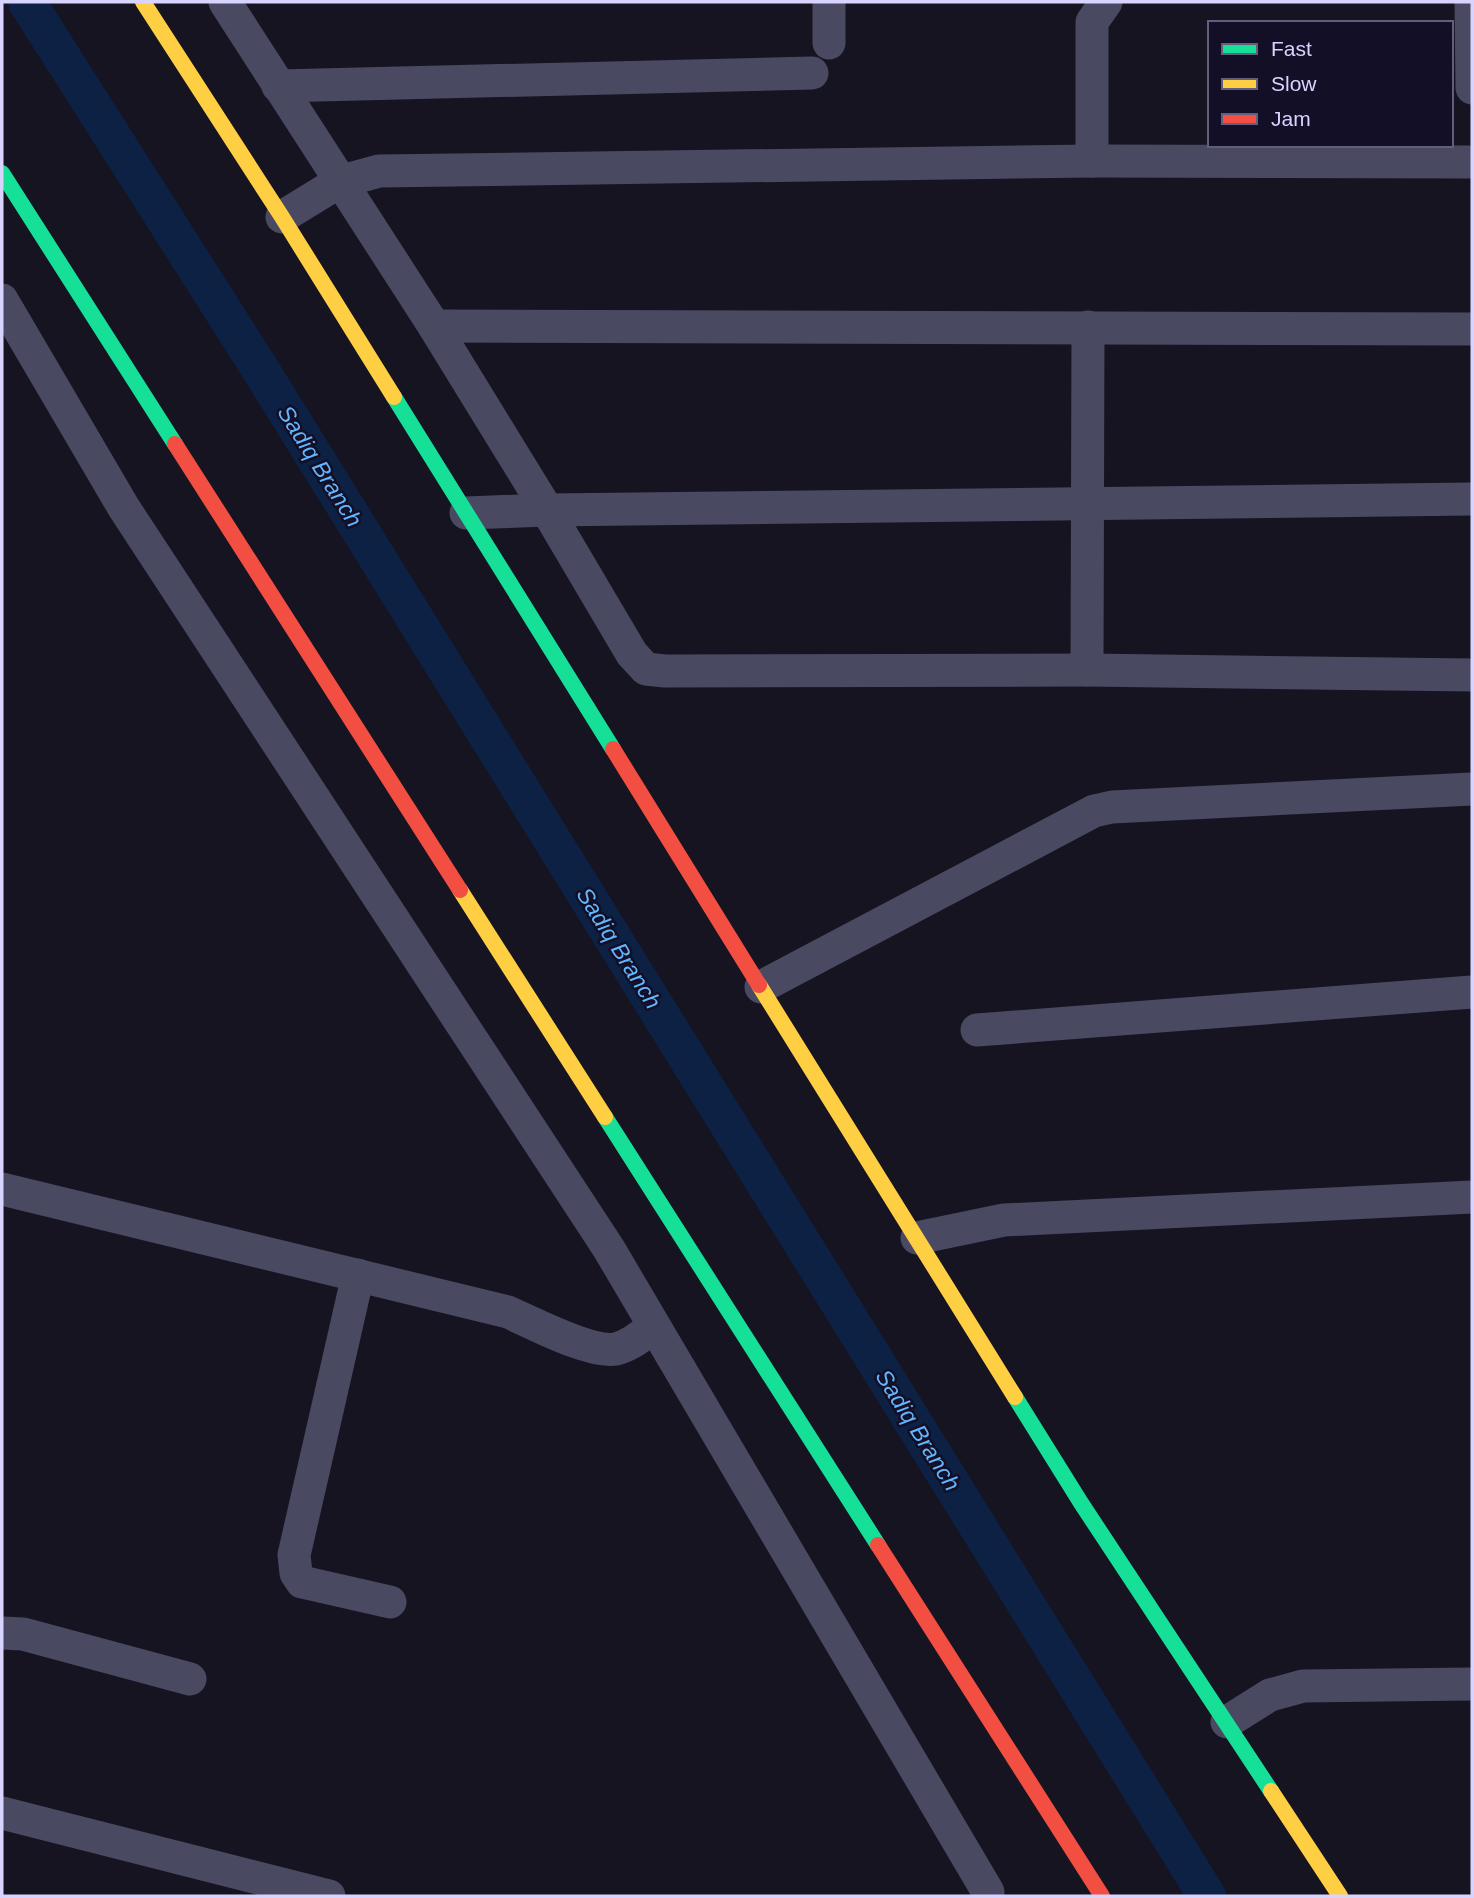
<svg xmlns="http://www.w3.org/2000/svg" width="1474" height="1898" font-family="Helvetica,sans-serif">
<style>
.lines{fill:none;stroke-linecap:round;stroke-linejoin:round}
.canal{stroke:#0d2144;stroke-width:38}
.street{stroke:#4a4962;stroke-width:33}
.fast{stroke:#16e098;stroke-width:16}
.slow{stroke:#ffcf43;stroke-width:16}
.jam{stroke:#f24e42;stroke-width:16}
.labels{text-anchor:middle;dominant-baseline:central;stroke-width:5;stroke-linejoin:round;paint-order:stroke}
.water-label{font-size:23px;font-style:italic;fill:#62b6ff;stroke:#130f26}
</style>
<rect width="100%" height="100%" fill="#161421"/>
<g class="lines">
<polyline class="canal" points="27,2 262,372 1207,1896"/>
<g class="street">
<polyline points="225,2 434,326 547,510 632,654 646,669 665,671 1087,670 1472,675"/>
<polyline points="829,2 829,43"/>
<polyline points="1471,2 1472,88"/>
<polyline points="278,86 812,73"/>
<polyline points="1092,161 1092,22 1106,2"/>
<polyline points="282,217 339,182 379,171 1092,161 1472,162"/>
<polyline points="2,300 124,508 609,1249 988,1892"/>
<polyline points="434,326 1472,329"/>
<polyline points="466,513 547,510 1472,499"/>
<polyline points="1087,670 1088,327"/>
<polyline points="761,987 1094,811 1112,807 1472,789"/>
<polyline points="977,1030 1472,992"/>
<path d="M2 1189 508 1312C533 1323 591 1354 616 1349 631 1345 642 1336 653 1326"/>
<polyline points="917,1238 1004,1220 1472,1197"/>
<polyline points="358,1275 294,1555 296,1573 302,1582 390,1602"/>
<polyline points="2,1633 23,1634 190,1679"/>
<polyline points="1227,1722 1270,1695 1303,1686 1472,1684"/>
<polyline points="2,1813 329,1896"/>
</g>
<g class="fast">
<polyline points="2,173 175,444"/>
<polyline points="394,397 613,749"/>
<polyline points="605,1117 878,1545"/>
<polyline points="1015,1397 1081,1503 1271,1791"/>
</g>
<g class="slow">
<polyline points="143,2 282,217 394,397"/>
<polyline points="460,890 605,1117"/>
<polyline points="759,985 1015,1397"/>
<polyline points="1271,1791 1340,1896"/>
</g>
<g class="jam">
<polyline points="175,444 460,890"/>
<polyline points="613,749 759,985"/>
<polyline points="878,1545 1102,1896"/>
</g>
</g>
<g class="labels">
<g class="water-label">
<text transform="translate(320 466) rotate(58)">Sadiq Branch</text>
<text transform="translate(619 948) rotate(58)">Sadiq Branch</text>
<text transform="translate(918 1430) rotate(58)">Sadiq Branch</text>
</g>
</g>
<rect width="1474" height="1898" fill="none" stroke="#d9d4ff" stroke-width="7"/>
<rect x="1208" y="21" width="245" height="126" fill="#130f26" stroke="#625e7d" stroke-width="2"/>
<rect x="1222" y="44" width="35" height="10" fill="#16e098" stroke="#625e7d" stroke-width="2"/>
<text x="1271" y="56" font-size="21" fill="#d9d4ff">Fast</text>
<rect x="1222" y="79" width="35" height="10" fill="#ffcf43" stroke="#625e7d" stroke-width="2"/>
<text x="1271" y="91" font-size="21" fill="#d9d4ff">Slow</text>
<rect x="1222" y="114" width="35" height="10" fill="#f24e42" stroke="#625e7d" stroke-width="2"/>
<text x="1271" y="126" font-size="21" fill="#d9d4ff">Jam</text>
</svg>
